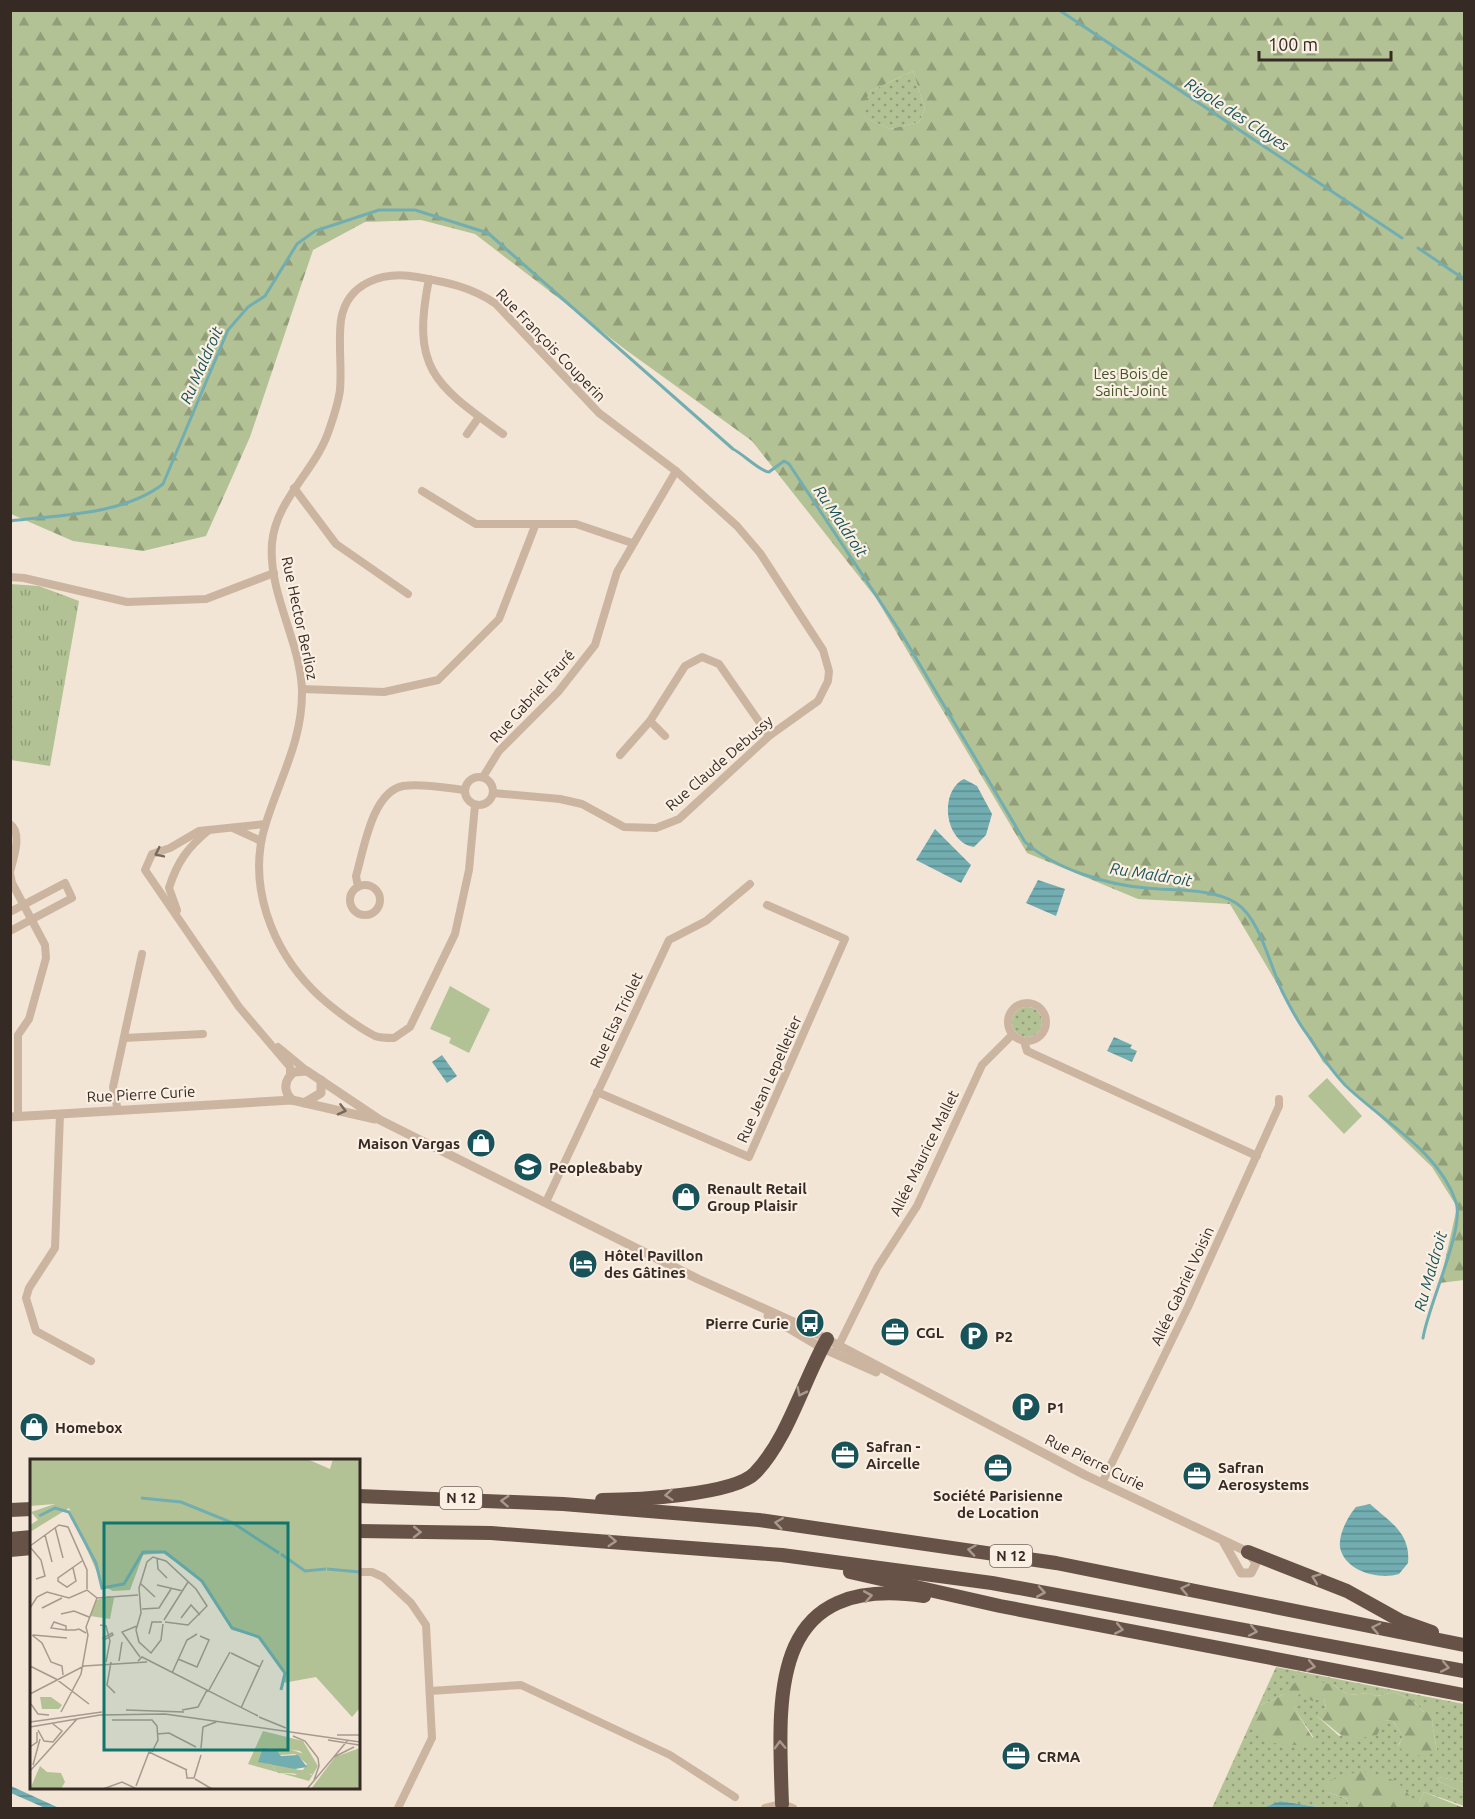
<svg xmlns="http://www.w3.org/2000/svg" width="1475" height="1819" font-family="Ubuntu,sans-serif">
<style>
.grass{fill:url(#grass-dots);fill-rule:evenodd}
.forest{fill:url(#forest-firs);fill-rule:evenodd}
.park{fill:url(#park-tufts)}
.garden{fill:#b2c295}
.water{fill:url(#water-rules)}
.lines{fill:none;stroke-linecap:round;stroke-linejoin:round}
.stream{stroke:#72aeb1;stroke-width:3}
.minor{stroke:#cbb5a1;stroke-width:8}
.tertiary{stroke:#cbb5a1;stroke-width:9}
.trunk{stroke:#675248;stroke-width:14}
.oneway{stroke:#78695c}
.oneway2{stroke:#a9998d}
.labels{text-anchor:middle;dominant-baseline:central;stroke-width:4.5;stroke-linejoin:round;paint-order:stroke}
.shield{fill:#faefe2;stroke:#70655d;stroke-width:1.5}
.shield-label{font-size:14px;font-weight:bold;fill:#352a24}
.street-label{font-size:15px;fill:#352a24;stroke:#faefe2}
.park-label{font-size:15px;fill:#435426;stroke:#faefe2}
.poi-label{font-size:15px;font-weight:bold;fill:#352a24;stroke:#faefe2;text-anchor:start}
.water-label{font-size:16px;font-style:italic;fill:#175359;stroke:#faefe2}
.inset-river{fill:none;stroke:#72aeb1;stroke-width:3}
.inset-road{fill:none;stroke:#a69a8e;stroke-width:1.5}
.view{fill:#0f766e;fill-opacity:0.15;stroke:#0f766e;stroke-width:3}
.inset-edge{fill:none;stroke:#352a24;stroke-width:3}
</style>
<defs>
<pattern id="grass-dots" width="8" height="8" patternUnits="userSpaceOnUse" patternTransform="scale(1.5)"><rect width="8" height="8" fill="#b2c295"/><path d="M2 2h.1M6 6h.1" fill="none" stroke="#929e79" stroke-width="1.8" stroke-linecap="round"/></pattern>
<pattern id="forest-firs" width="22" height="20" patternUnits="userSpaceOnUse" patternTransform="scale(1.5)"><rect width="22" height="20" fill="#b2c295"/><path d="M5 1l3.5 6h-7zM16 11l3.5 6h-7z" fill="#929e79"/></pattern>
<pattern id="park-tufts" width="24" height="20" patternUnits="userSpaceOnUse" patternTransform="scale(1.5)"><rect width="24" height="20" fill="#b2c295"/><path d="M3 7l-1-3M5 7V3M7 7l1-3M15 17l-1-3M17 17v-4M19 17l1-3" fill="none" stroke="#929e79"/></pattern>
<pattern id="water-rules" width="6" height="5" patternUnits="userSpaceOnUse" patternTransform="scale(1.5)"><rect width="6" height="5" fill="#72aeb1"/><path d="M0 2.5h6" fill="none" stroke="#5e8e90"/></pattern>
</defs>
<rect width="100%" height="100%" fill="#f2e5d5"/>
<g class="grass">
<polygon points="913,71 925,109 919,122 890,129 856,114 871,91"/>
<circle cx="1027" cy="1022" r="15"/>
<path d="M1276 1667 1464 1704V1782L1439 1777 1438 1781 1464 1793V1806L1424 1792 1419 1802H1413L1327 1792 1347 1799 1349 1808H1324L1280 1801 1263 1808H1212ZM1333 1685 1349 1695 1369 1693 1377 1696 1394 1692 1412 1700 1424 1712 1437 1704 1432 1722 1437 1751 1398 1746 1403 1736 1393 1721 1385 1720 1339 1736 1317 1716 1326 1708 1324 1698 1300 1692 1292 1705 1314 1738 1261 1705 1284 1694Z"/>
</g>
<g class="forest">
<path d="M11 10 1464 11V1280L1440 1283 1457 1207 1432 1167 1323 1062 1230 904 1138 899 1027 853 876 598 752 441 626 350 475 234 421 220 365 222 313 250 250 437 206 536 143 551 73 541 11 514ZM913 71 925 109 919 122 890 129 857 114 871 91Z"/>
<path d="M1300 1677 1333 1685 1349 1695 1369 1693 1377 1696 1394 1692 1412 1700 1424 1712 1428 1702 1438 1704 1432 1722 1437 1751C1423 1760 1410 1755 1398 1747L1403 1736 1393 1721 1385 1720 1377 1735C1340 1743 1344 1736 1317 1716L1318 1712 1326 1708 1324 1698 1312 1701 1300 1692 1293 1706 1318 1747 1273 1743 1252 1725 1261 1705 1284 1694Z"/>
<path d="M1360 1771C1386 1777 1400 1777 1413 1802H1419L1424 1792 1464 1808H1349L1347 1799 1327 1792 1326 1784 1331 1780Z"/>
<polygon points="1439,1777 1464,1782 1464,1793 1438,1781"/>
</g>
<polygon class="park" points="10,584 39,586 79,601 50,766 11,760"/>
<g class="garden">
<polygon points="450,986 490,1009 469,1053 449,1043 451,1038 430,1029"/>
<polygon points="1327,1078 1362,1116 1344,1134 1308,1096"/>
</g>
<g class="water">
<path d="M964 779 977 786 992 814 986 835 974 847C945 843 938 792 964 779Z"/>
<polygon points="935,829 971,865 961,883 916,860"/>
<polygon points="1038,880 1065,889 1056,916 1026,903"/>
<polygon points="1114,1037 1132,1045 1130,1048 1137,1051 1132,1062 1107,1051"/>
<polygon points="442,1055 457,1076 447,1083 432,1062"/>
<path d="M1370 1504C1390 1522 1411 1533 1408 1563L1399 1574C1380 1580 1348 1572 1341 1551 1336 1538 1348 1516 1356 1507Z"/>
<polygon points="11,1786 59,1808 60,1808 45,1808 11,1793"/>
<polygon points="1280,1801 1324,1808 1263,1808"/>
</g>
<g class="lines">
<g class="stream">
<polyline points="1059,10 1402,238"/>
<polyline points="1418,248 1464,279"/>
<path d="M10 521C59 515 123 515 163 484L228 330 248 307 265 296 297 244 315 231 379 210H415L488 233 733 449C743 454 761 472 769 472L784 461 789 464 901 633 1025 842C1055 869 1107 885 1147 888 1174 891 1212 888 1236 903 1260 918 1270 966 1282 991 1289 1005 1297 1021 1307 1034 1318 1051 1331 1070 1345 1085 1382 1121 1439 1151 1456 1202 1465 1229 1428 1305 1423 1338"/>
</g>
<g class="minor">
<path d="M429 279C411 369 434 384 503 434"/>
<polyline points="467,434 479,417"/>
<polyline points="294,488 336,544 408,594"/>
<polyline points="422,491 476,524 576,524 632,543"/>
<polyline points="10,577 24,578 127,602 206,599 274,573"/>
<polyline points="302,689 384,692 438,680 499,619 535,526"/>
<polyline points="650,721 665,736"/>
<polyline points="620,755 650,721 685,666 702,657 719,664 769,736"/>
<circle cx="479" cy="791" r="14"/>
<polyline points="483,777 499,751 558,692 595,645 617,572 676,471"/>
<path d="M475 805 469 870 455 934 410 1027 394 1038C388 1038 380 1038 375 1036 357 1027 328 1005 314 991 272 949 246 884 266 823 280 778 303 739 302 690 300 640 268 593 272 543 276 500 314 472 328 433 333 419 338 405 340 390 342 367 338 343 341 320 347 282 384 271 417 277 446 282 472 287 496 304L599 413 676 471 737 526 760 553 823 650 829 671 828 681 818 701 769 736 679 819 656 828 624 827 582 804 560 799 493 793"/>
<path d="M10 824C23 833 13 859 10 872"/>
<polyline points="265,824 199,831 170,848 152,854 145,870 239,1007 290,1067 290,1075"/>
<polyline points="233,828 261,841"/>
<polyline points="10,873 12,883 45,945 46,958 29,1019 18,1035 18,1116"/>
<circle cx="365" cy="900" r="15"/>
<path d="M358 887 356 876C364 849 372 792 403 786 422 783 446 788 464 790"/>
<path d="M177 910 169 888C177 862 188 847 209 830"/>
<polyline points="10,912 65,883 72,898 10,931"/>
<circle cx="1027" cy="1022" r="19"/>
<polyline points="124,1038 203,1034"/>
<polyline points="1024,1041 1027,1051 1257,1156"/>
<polyline points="278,1047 307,1071"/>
<polyline points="597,1092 749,1157 845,939 767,905"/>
<polyline points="118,1111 113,1087 142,954"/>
<polyline points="60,1114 55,1248 29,1288 26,1298 36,1331 91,1361"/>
<polyline points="546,1202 669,940 706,921 750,884"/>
<polyline points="837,1349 877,1268 917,1206 982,1065 1012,1035"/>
<polyline points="1102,1483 1188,1307 1279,1106 1279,1099"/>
<polyline points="358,1572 372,1572 383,1577 411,1603 426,1625 432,1738 398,1808"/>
<polyline points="430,1691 521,1685 670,1755 735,1797"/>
<polyline points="765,1808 782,1804 793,1808"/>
</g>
<g class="tertiary">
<path d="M292 1100C283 1091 284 1080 294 1072L307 1071 380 1120 698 1279 796 1323 1085 1475 1248 1552 1256 1563 1251 1573H1241L1223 1541"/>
<polyline points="304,1103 321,1093 321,1080"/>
<polyline points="10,1117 292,1100 375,1119"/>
<polyline points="768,1316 822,1348 876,1372"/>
</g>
<g class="trunk">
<polyline points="358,1496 563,1504 759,1520 1056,1563 1464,1645"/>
<path d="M602 1500C634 1500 734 1495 755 1473 788 1439 803 1381 827 1339"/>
<polyline points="10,1510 32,1509"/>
<polyline points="358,1531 491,1533 782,1555 992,1583 1464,1671"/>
<polyline points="10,1539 32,1537"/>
<polyline points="10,1550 32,1548"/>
<polyline points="1248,1552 1347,1591 1401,1621 1432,1632"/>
<polyline points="850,1572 1000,1606 1464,1695"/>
<path d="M782 1804C778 1693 769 1574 924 1596"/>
</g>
</g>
<defs><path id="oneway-chevron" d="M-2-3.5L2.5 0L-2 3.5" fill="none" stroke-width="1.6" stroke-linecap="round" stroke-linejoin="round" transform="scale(1.5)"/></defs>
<g class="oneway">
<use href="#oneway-chevron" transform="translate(159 853) rotate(154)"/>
<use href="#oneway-chevron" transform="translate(342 1110) rotate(14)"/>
</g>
<g class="oneway2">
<use href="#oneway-chevron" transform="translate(801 1392) rotate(116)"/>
<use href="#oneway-chevron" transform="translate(669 1495) rotate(175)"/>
<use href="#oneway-chevron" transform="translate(505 1501) rotate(-177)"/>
<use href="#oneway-chevron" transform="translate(779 1523) rotate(-172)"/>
<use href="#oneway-chevron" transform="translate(417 1532) rotate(1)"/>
<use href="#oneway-chevron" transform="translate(612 1541) rotate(3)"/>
<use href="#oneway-chevron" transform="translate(972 1550) rotate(-172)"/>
<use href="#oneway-chevron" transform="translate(1316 1578) rotate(-159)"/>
<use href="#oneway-chevron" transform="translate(1185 1589) rotate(-168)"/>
<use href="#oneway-chevron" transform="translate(1041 1592) rotate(10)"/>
<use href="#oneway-chevron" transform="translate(868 1596) rotate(-10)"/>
<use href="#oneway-chevron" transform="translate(1376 1628) rotate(-168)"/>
<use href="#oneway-chevron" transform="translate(1119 1629) rotate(11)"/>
<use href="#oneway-chevron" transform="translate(1253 1631) rotate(11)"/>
<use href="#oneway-chevron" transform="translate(1311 1666) rotate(11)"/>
<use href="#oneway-chevron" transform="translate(1445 1667) rotate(11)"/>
<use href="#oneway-chevron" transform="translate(780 1745) rotate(-92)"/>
</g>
<defs>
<g id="shop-disc" transform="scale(1.5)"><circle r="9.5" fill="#175359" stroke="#faefe2"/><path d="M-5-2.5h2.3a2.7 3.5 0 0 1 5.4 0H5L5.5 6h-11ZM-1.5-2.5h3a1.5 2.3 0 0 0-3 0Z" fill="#fff"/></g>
<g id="school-disc" transform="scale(1.5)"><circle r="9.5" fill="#175359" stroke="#faefe2"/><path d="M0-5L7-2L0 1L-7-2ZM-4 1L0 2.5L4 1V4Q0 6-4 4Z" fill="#fff"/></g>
<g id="hotel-disc" transform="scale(1.5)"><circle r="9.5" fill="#175359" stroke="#faefe2"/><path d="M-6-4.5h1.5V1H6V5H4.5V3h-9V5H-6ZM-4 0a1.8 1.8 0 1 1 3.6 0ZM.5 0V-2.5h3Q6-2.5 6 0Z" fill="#fff"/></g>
<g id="bus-disc" transform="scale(1.5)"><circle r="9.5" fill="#175359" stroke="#faefe2"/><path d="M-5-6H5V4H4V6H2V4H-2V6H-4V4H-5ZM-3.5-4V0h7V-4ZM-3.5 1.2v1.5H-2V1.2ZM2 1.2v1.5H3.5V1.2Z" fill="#fff"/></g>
<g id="office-disc" transform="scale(1.5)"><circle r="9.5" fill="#175359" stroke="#faefe2"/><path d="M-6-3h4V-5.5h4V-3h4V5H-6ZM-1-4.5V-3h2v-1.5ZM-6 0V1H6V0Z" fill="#fff"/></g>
<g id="parking-disc" transform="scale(1.5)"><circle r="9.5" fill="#175359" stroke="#faefe2"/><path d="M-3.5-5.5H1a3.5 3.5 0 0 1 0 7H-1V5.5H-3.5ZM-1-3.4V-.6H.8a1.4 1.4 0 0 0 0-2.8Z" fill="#fff"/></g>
</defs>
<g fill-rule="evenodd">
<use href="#shop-disc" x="481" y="1143"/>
<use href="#school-disc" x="528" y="1167"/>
<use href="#shop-disc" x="686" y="1197"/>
<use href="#hotel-disc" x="583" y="1264"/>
<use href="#bus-disc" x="810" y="1323"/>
<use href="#office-disc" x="895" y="1332"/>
<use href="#parking-disc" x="974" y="1336"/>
<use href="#parking-disc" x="1026" y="1407"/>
<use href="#shop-disc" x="34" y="1427"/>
<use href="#office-disc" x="845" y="1455"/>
<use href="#office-disc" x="998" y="1468"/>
<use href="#office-disc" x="1197" y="1476"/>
<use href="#office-disc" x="1016" y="1756"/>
</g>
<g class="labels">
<g class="shield">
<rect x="440" y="1487" width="42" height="22" rx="4.5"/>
<rect x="990" y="1545" width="42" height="22" rx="4.5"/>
</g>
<g class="shield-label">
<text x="461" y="1498">N 12</text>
<text x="1011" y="1556">N 12</text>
</g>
<g class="street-label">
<text transform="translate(551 345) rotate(46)">Rue François Couperin</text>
<text transform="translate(300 618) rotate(78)">Rue Hector Berlioz</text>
<text transform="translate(532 696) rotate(-48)">Rue Gabriel Fauré</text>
<text transform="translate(719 763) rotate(-41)">Rue Claude Debussy</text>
<text transform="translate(616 1020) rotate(-65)">Rue Elsa Triolet</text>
<text transform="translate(769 1079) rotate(-66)">Rue Jean Lepelletier</text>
<text transform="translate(141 1094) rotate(-3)">Rue Pierre Curie</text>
<text transform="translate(924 1153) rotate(-64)">Allée Maurice Mallet</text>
<text transform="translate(1182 1286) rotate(-65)">Allée Gabriel Voisin</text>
<text transform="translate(1095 1462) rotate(26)">Rue Pierre Curie</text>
</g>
<g class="park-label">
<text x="1131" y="373">Les Bois de<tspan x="1131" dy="17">Saint-Joint</tspan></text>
</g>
<g class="poi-label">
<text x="460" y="1143" text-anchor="end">Maison Vargas</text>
<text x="549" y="1167">People&amp;baby</text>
<text x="707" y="1188">Renault Retail<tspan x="707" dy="17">Group Plaisir</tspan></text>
<text x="604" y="1255">Hôtel Pavillon<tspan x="604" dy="17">des Gâtines</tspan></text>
<text x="789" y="1323" text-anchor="end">Pierre Curie</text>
<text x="916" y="1332">CGL</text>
<text x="995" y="1336">P2</text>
<text x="1047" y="1407">P1</text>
<text x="55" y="1427">Homebox</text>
<text x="866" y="1446">Safran -<tspan x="866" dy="17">Aircelle</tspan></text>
<text x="1218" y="1467">Safran<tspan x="1218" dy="17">Aerosystems</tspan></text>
<text x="998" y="1495" text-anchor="middle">Société Parisienne<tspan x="998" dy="17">de Location</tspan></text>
<text x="1037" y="1756">CRMA</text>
</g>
<g class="water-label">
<text transform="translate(1237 114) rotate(33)">Rigole des Clayes</text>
<text transform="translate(201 365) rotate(-66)">Ru Maldroit</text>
<text transform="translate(841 521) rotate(56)">Ru Maldroit</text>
<text transform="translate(1151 874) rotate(9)">Ru Maldroit</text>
<text transform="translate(1430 1271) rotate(-74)">Ru Maldroit</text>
</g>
</g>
<g transform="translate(30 1459)">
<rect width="330" height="330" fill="#f2e5d5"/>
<path d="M10 238H21L32 246 29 250H12ZM233 272 273 282 288 307 279 322 218 305ZM242 288 270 292 283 305 282 316 255 306 267 316 248 314 243 308 251 306 237 305 231 290 244 291ZM10 307 17 313 31 314 35 323 31 330H0Z" fill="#b2c295" fill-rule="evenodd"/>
<path d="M0 0H277L300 10 303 0H330V249L322 258 286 218 253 224 255 215 227 177 202 171 168 119 133 94 113 96 100 131 83 132 73 127 39 49 0 73V66L8 61 1 53 25 45 0 47ZM247 286 280 297 285 308 283 315 248 314 243 308 252 305 263 311H273L277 305 265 295 250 296 239 288Z" fill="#b2c295"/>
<path d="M79 137 84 139 80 160 60 157 67 141ZM330 289V330H281L305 298Z" fill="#b2c295"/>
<path d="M233 289 246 291 251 297 268 296 277 308 265 310 228 303Z" fill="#72aeb1"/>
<path class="inset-river" d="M111 39 151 43 203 64 249 94M9 57 25 49 39 53 66 104 72 129 94 125 113 93H135L172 122 202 169 229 178 255 214 251 231M251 95 275 112 296 110M297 110 330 113"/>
<path class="inset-road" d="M25 68 33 99M15 76 22 103M0 87 29 66 38 68 57 111V130M0 88 11 101 15 117 6 120M127 99 128 110 137 119M43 109 46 122 37 128 28 122V119L52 102M111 125 125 138M127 126 153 132M67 139 108 136M0 149 7 138 17 133 39 139 57 131 67 139 56 168 58 176 51 215 31 253M12 149 32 139M112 150 129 149 141 130M31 155 44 152 59 158M151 159 161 146 170 156M134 161 158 123M133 165 131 181 121 194 109 183 106 171 111 154 109 129 117 103 123 98 136 102 166 130 177 147 158 166 135 163M70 166 76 167 80 182 76 203M107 167 92 173 110 198M36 171V167L24 163 21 169 36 171H45L49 170 56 174M82 174 83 176 74 181 73 179ZM119 175 122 163H132M2 176 12 184 21 203 32 207 33 216M3 176 37 179M201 194 230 208M148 200 167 208 179 181 170 177M89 202 92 183M108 202 112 198 228 257M81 203 77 226 85 234M0 207 26 220 59 245M142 214 157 181 167 175M179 231 200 193M0 235 54 207 117 203M1 245 8 255 19 256M211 249 233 201M96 251 154 253M152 251 168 248 177 231M229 258 256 269M82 261H122L127 267 128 281 122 293M0 263 72 253M0 268 70 256 135 255 330 283M8 271 14 282 23 283 32 272 23 265M127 275 139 274 166 288M307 276H330M263 277 275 282 288 299 289 307 284 321M298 281 329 286M0 288 7 283V273M171 289 173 268 186 263M304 298 324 288M3 306 10 280M156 311 157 319H164L171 296M0 312 47 260M165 320 182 330M106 327 119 293 157 311M73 330 92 323 107 330M277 330 318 281"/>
<path class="view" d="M74 64H258V291H74Z"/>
<rect width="330" height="330" class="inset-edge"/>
</g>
<rect width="1475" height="1819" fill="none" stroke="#352a24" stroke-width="24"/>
<path d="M1259 51v9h132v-9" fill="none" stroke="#352a24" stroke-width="3"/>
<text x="1268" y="51" font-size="18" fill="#352a24" stroke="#faefe2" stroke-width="4.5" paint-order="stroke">100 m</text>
</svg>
